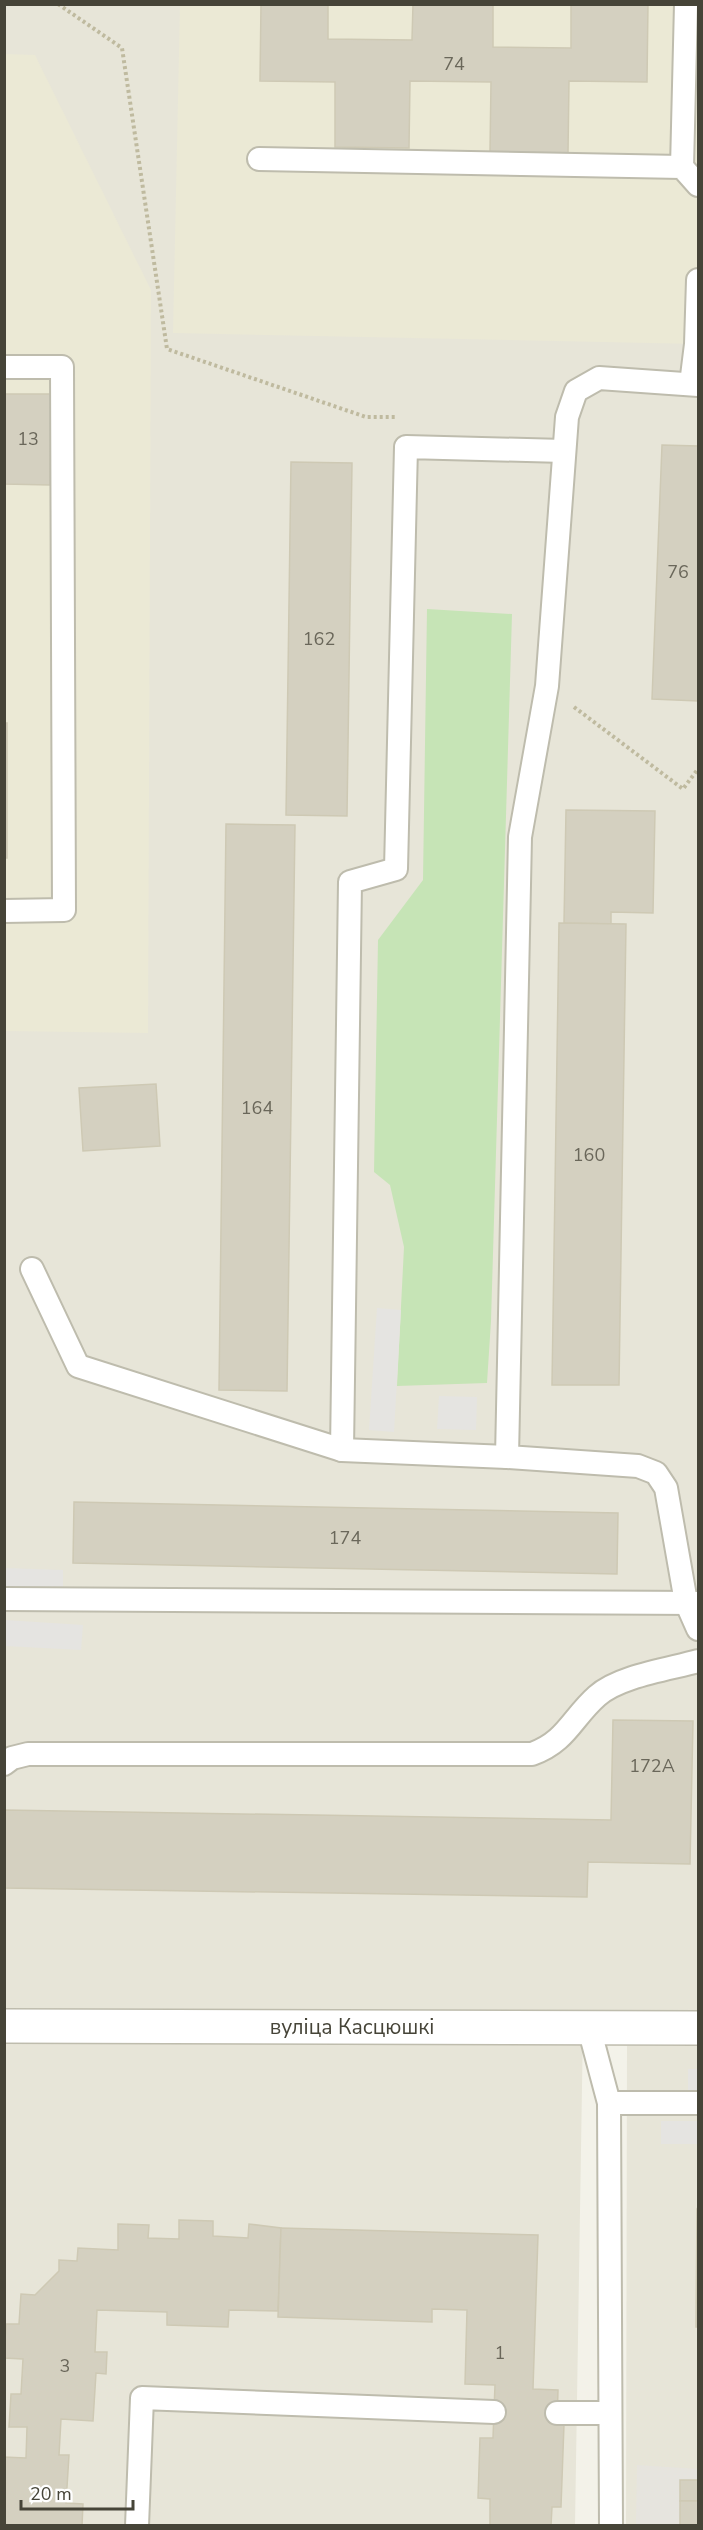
<svg xmlns="http://www.w3.org/2000/svg" width="703" height="2530" font-family="'Nunito Sans',sans-serif">
<style>
.residential{fill:#e7e5d8}
.industrial{fill:#e6e4de}
.education{fill:#ebe9d5}
.green{fill:#c6e4b6}
.parking{fill:#e5e4e1}
.building{fill:#d4d0c0;stroke:#cec9b4;stroke-width:1.5}
.lines{fill:none;stroke-linecap:round;stroke-linejoin:round}
.service-casing{stroke:#bebcad;stroke-width:26}
.tertiary-casing{stroke:#bebcad;stroke-width:36}
.path{stroke:#bfba9f;stroke-width:4;stroke-dasharray:3 3;stroke-linecap:butt}
.service{stroke:#fff;stroke-width:22}
.tertiary{stroke:#fff;stroke-width:33}
.labels{text-anchor:middle;dominant-baseline:central;stroke-width:4.5;stroke-linejoin:round;paint-order:stroke}
.number-label{font-size:18px;fill:#6a675a}
.street-label{font-size:21px;fill:#464438;stroke:#fff}
</style>
<rect width="100%" height="100%" fill="#f3f2e9"/>
<g class="residential">
<polygon points="5,5 698,5 698,2023 583,2024 575,2525 5,2526"/>
<polygon points="627,2046 698,2046 698,2525 626,2526"/>
</g>
<polygon class="industrial" points="637,2465 698,2469 698,2525 636,2526"/>
<g class="education">
<polygon points="180,5 698,5 698,344 173,333"/>
<polygon points="5,54 35,55 151,290 148,1033 5,1031"/>
</g>
<polygon class="green" points="427,609 512,614 491,1321 487,1383 397,1386 404,1247 390,1185 374,1172 378,940 423,880"/>
<g class="parking">
<polygon points="377,1308 401,1310 394,1432 369,1430"/>
<polygon points="439,1396 477,1397 476,1430 437,1429"/>
<polygon points="5,1568 63,1570 63,1592 5,1591"/>
<polygon points="5,1620 83,1625 81,1650 5,1646"/>
<rect x="688" y="2069" width="10" height="22"/>
<rect x="661" y="2121" width="37" height="23"/>
</g>
<g class="building">
<polygon points="261,4 328,4 328,39 412,40 413,4 493,4 493,47 571,48 571,4 648,4 647,82 569,81 568,153 490,152 491,82 410,81 409,148 335,147 335,82 260,81"/>
<polygon points="4,394 51,394 50,485 4,484"/>
<polygon points="662,445 698,446 698,701 652,699"/>
<polygon points="291,462 352,463 347,816 286,815"/>
<rect x="4" y="723" width="3" height="135"/>
<polygon points="566,810 655,811 653,913 611,912 611,924 564,923"/>
<polygon points="226,824 295,825 287,1391 219,1390"/>
<polygon points="559,923 626,924 619,1385 552,1385"/>
<polygon points="156,1084 160,1146 83,1151 79,1088"/>
<polygon points="74,1502 618,1513 617,1574 73,1563"/>
<polygon points="613,1720 693,1721 690,1864 588,1862 587,1897 4,1888 4,1810 611,1820"/>
<polygon points="698,2207 698,2327 696,2327 697,2209"/>
<polygon points="179,2220 213,2221 213,2236 248,2238 249,2224 281,2228 278,2311 229,2310 228,2327 167,2325 167,2312 97,2310 95,2352 107,2352 106,2374 96,2373 93,2421 61,2419 59,2455 69,2455 66,2503 83,2504 82,2526 4,2526 4,2457 26,2458 27,2427 9,2427 11,2394 21,2394 23,2359 4,2358 6,2324 19,2324 21,2294 35,2295 59,2271 59,2260 77,2261 78,2248 118,2250 118,2224 149,2225 148,2238 179,2239"/>
<polygon points="281,2228 538,2235 533,2389 558,2390 557,2424 564,2424 561,2507 552,2507 551,2526 490,2526 490,2499 478,2498 480,2438 493,2438 495,2385 465,2384 467,2310 432,2309 432,2322 278,2317"/>
<rect x="680" y="2480" width="18" height="21"/>
<rect x="680" y="2501" width="18" height="25"/>
</g>
<g class="lines">
<g class="service-casing">
<g id="service">
<polyline points="259,159 682,167 698,185"/>
<polyline points="682,167 686,4"/>
<polyline points="4,367 62,367 64,910 4,911"/>
<polyline points="691,384 696,344 698,280"/>
<polyline points="698,385 599,378 576,391 567,417 547,686 520,837 507,1457 638,1466 656,1473 666,1488 686,1602 698,1629"/>
<polyline points="32,1269 78,1366 342,1450 507,1457"/>
<polyline points="342,1450 350,882 396,869 406,447 564,451"/>
<polyline points="4,1599 698,1603"/>
<path d="M4 1764 12 1758 28 1754H532C566 1742 572 1718 597 1696 619 1676 670 1669 698 1661"/>
<polyline points="589,2028 609,2103 611,2526"/>
<polyline points="609,2103 698,2103"/>
<polyline points="557,2413 609,2413"/>
<polyline points="137,2526 142,2398 494,2412"/>
</g>
</g>
<g class="tertiary-casing">
<polyline id="tertiary" points="4,2026 698,2028"/>
</g>
<g class="path">
<polyline points="58,4 122,48 167,349 366,417 397,417"/>
<polyline points="574,707 683,789 698,769"/>
</g>
<use href="#service" class="service"/>
<use href="#tertiary" class="tertiary"/>
</g>
<g class="labels">
<g class="number-label">
<text x="454" y="64">74</text>
<text x="28" y="439">13</text>
<text x="678" y="572">76</text>
<text x="319" y="639">162</text>
<text x="257" y="1108">164</text>
<text x="589" y="1155">160</text>
<text x="345" y="1538">174</text>
<text x="652" y="1766">172А</text>
<text x="500" y="2353">1</text>
<text x="65" y="2366">3</text>
</g>
<g class="street-label">
<text x="352" y="2027">вуліца Касцюшкі</text>
</g>
</g>
<rect width="703" height="2530" fill="none" stroke="#464438" stroke-width="12"/>
<path d="M21 2500v9h112v-9" fill="none" stroke="#464438" stroke-width="3"/>
<text x="30" y="2500" font-size="18" fill="#464438" stroke="#ffffff" stroke-width="4.5" paint-order="stroke">20 m</text>
</svg>
